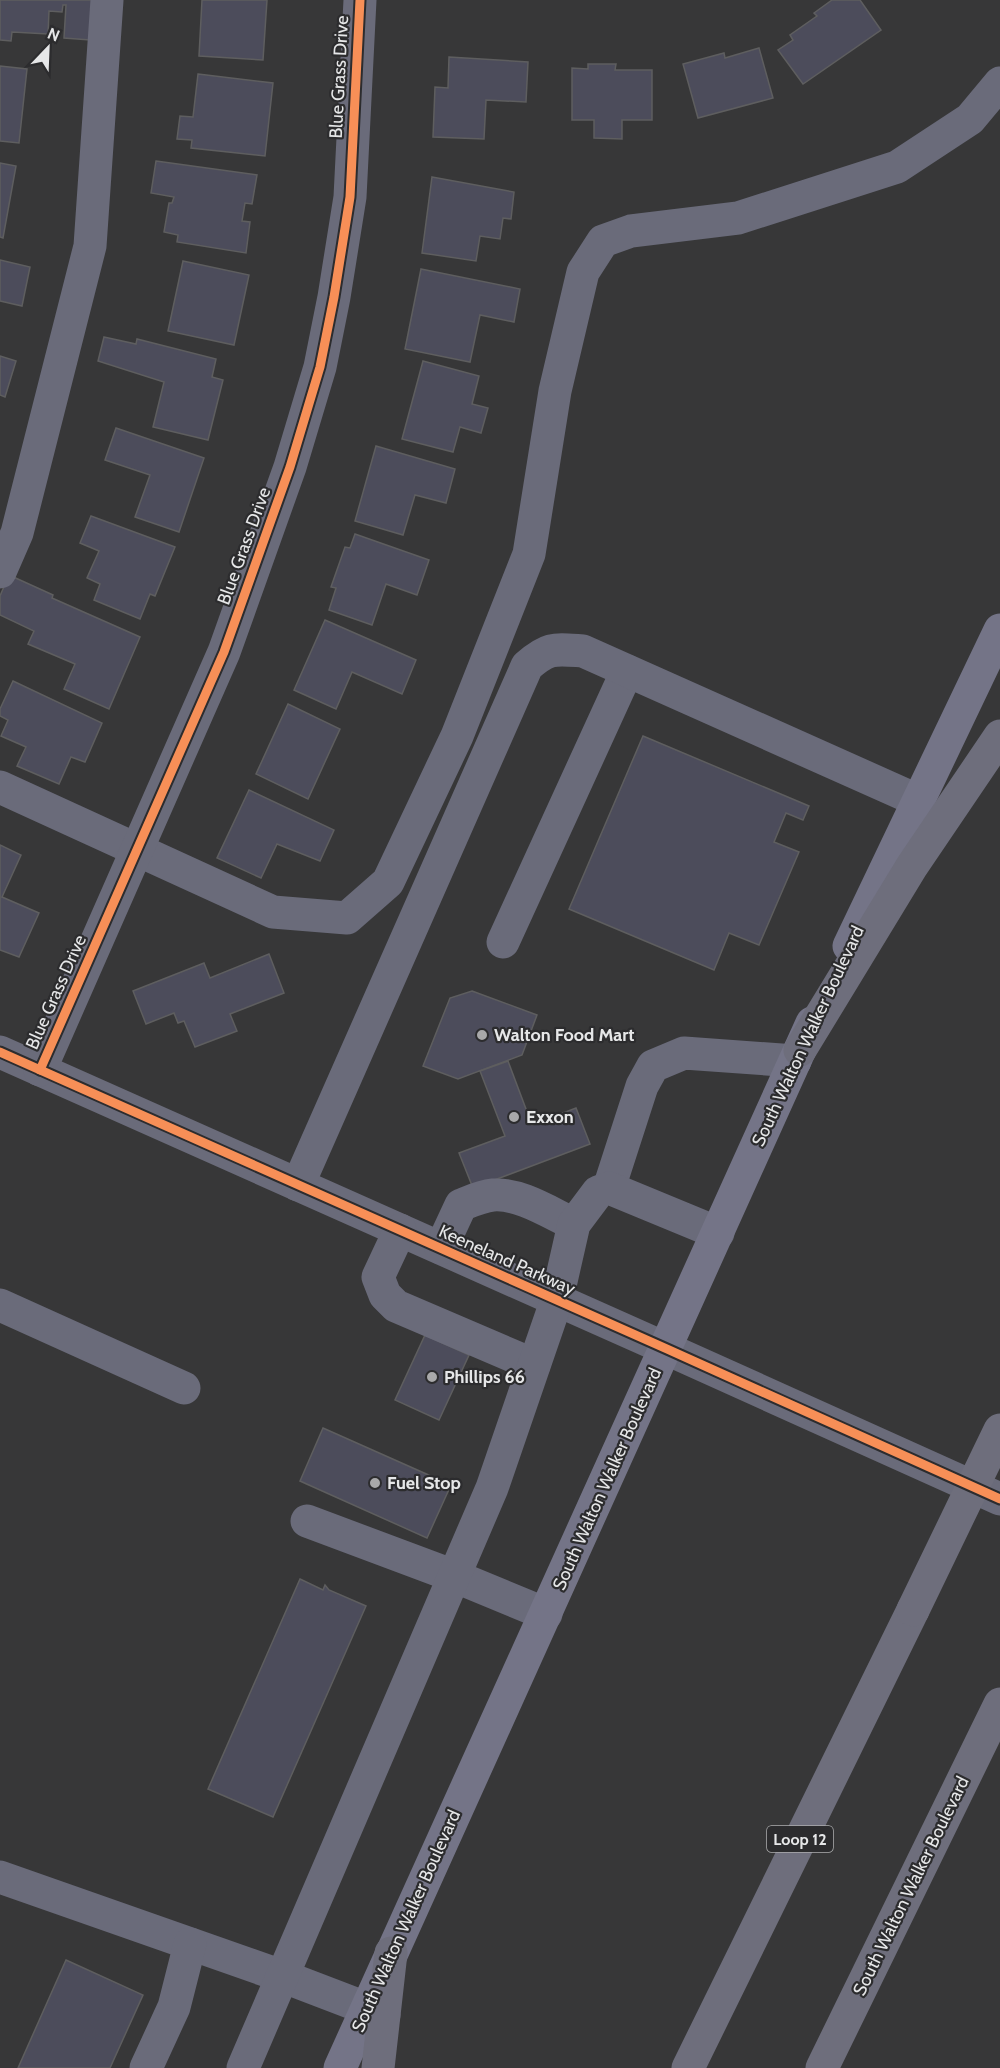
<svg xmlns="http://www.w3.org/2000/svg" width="1000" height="2068" font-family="Cabin,sans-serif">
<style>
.building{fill:#4c4c5b;stroke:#5e5e5f;stroke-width:1.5}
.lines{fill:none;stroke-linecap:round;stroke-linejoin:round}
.minor{stroke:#6a6b7a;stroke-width:33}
.major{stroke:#747487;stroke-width:33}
.highway{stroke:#6e6e7c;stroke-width:33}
.highway-bridge{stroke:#6e6e7c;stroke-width:33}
.cycleway-casing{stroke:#2c2c2e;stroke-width:13}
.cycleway{stroke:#f78f57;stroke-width:9}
.poi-dot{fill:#a9a9aa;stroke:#2c2c2e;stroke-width:2}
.labels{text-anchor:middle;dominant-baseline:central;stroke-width:4.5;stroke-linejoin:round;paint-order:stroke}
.shield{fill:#2c2c2e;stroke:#aeafb0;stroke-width:1.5}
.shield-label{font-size:16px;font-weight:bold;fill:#e6e7e8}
.street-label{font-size:18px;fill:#e6e7e8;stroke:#2c2c2e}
.poi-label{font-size:18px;font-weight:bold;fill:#e6e7e8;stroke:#2c2c2e;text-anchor:start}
</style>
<rect width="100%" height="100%" fill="#373738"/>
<g class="building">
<polygon points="0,0 92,0 90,40 64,38 66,5 63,5 62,12 49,11 48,34 12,32 11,41 0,40"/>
<polygon points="202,0 267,0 263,60 199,56"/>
<polygon points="832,0 860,0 881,30 803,84 778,50 793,40 790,35 817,16 814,13"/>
<polygon points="759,48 773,98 698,118 683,64 724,53 725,58"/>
<polygon points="449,57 528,62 526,102 486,100 484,139 433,137 435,87 448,88"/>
<polygon points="588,64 616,64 615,70 652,70 652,120 622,120 622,139 594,138 594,120 572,120 572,68 588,69"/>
<polygon points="0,66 27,69 19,143 0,141"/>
<polygon points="198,74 273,83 265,156 191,148 192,140 177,139 180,116 193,117"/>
<polygon points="156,161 257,175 252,204 245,203 242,221 250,222 246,253 177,242 178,235 164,232 169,203 172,203 174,197 151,193"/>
<polygon points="0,163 16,166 3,238 0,237"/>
<polygon points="432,177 514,192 511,219 503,218 500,239 480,236 476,261 422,253"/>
<polygon points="0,260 30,267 22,306 0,301"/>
<polygon points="183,261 249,275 234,345 168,331"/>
<polygon points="421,269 520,289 514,322 480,315 470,362 405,349"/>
<polygon points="104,337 136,344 137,339 216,359 212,377 223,380 208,440 153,427 164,382 98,361"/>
<polygon points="0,356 16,361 5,397 0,395"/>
<polygon points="423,361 479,376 472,404 488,408 481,433 460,427 453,452 402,439"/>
<polygon points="116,428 204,458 179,532 135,517 150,475 105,460"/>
<polygon points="376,446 455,469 446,503 415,495 403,535 355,521"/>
<polygon points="91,516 175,547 155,596 150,594 140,619 94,600 100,584 87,578 99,551 80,543"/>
<polygon points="355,534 429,560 417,595 386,584 372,625 329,610 336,588 331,587 345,547 350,548"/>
<polygon points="9,575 53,595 52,598 140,637 109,709 64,689 75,664 28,644 34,631 0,615 0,596"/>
<polygon points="325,620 416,660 402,694 352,672 336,709 294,690"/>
<polygon points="13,681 102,723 85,762 71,757 59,784 17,766 26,747 1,736 8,720 0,716 0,709"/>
<polygon points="288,704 340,729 308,799 256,774"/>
<polygon points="643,736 809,806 803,820 786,813 774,842 799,852 759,945 729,933 714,970 569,909"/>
<polygon points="249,790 334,830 320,861 277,844 261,878 217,858"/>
<polygon points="0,845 21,855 2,897 39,913 19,957 0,950"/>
<polygon points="269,954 284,993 230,1014 237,1031 195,1047 184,1021 178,1023 174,1013 146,1024 133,991 204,963 210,978"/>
<polygon points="472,991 537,1015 522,1055 458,1079 423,1066 450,998"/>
<polygon points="508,1061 532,1125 576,1108 590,1144 473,1188 459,1153 505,1136 480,1071"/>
<polygon points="425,1335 469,1355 439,1420 395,1400"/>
<polygon points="323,1428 451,1485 427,1538 300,1481"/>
<polygon points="300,1579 323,1590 325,1585 329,1590 366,1606 273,1817 208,1789"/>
<polygon points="66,1960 143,1995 110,2068 18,2068"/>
</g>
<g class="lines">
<g class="minor">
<polyline points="0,572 17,533 90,246 107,0"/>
<polyline points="0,787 273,912 347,918 388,882 457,736 529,554 555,391 583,272 603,241 631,231 738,218 897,167 970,119 1000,83"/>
<polyline points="503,942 627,671"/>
<polyline points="0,1052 667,1349 1000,1499"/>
<polyline points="40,1070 224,652 290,467 320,367 334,297 350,197 360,0"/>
<path d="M298 1185 527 666C549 647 554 649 583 651L919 801"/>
<polyline points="609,1188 642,1086 653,1066 684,1053 795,1061"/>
<polyline points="400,1230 378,1277 385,1295 396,1306 534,1365"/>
<path d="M441 1248 461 1205C471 1201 482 1196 493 1195 520 1193 550 1213 574 1224"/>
<polyline points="0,1305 184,1388"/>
<polyline points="307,1521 454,1576 546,1614"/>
<polyline points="0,1877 282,1976 384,2015"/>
<polyline points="146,2068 174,2007 190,1944"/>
<polyline points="243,2068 492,1488 557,1299 574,1224 598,1192 609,1188 718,1233"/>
</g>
<g class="major">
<polyline points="849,946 1000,630"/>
<polyline points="340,2068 812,1023"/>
</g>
<g class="highway">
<polyline points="800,1050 912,866 1000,736"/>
<polyline points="378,2068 391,1953"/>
<polyline points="688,2068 913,1610"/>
<polyline points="822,2068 1000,1704"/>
</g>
<polyline class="highway-bridge" points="913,1610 1000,1430"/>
<g class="cycleway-casing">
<g id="cycleway">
<polyline points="0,1052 667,1349 1000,1499"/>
<polyline points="40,1070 224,652 290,467 320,367 334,297 350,197 360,0"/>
</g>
</g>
<use href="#cycleway" class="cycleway"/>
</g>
<g class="poi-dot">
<circle cx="482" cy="1035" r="6"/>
<circle cx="514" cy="1117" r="6"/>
<circle cx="432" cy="1377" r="6"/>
<circle cx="375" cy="1483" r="6"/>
</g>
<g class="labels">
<rect class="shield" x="767" y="1826" width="66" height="26" rx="4.5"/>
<g class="shield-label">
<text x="800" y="1839">Loop 12</text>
</g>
<g class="street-label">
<text transform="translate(339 77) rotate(-87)">Blue Grass Drive</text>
<text transform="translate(244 546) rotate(-70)">Blue Grass Drive</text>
<text transform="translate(56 992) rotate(-66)">Blue Grass Drive</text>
<text transform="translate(808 1036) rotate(-65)">South Walton Walker Boulevard</text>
<text transform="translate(507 1260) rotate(24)">Keeneland Parkway</text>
<text transform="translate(607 1479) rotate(-66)">South Walton Walker Boulevard</text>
<text transform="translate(911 1886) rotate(-64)">South Walton Walker Boulevard</text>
<text transform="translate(406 1921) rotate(-66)">South Walton Walker Boulevard</text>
</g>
<g class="poi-label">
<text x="494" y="1035">Walton Food Mart</text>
<text x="526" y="1117">Exxon</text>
<text x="444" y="1377">Phillips 66</text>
<text x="387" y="1483">Fuel Stop</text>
</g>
</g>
<g transform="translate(48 48) rotate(23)" stroke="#2c2c2e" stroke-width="4.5" paint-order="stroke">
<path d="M0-4.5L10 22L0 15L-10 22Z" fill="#e6e7e8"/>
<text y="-9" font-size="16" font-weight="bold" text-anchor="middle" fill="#e6e7e8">N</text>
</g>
</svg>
